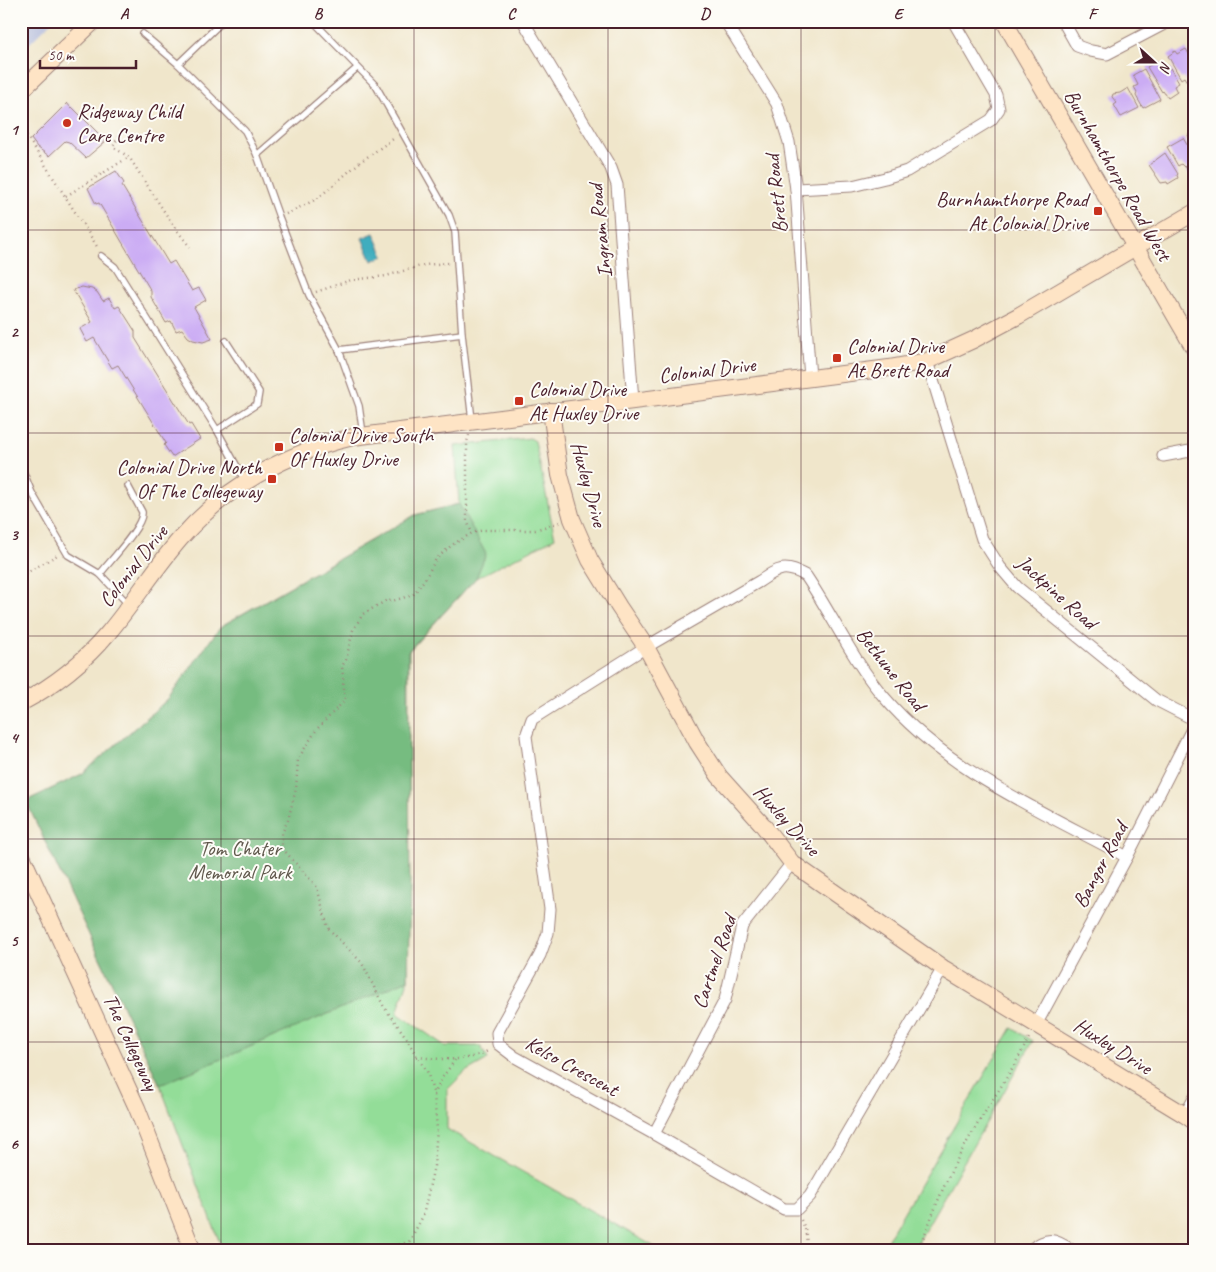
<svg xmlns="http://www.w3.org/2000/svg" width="1216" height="1272" font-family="Caveat,sans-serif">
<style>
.industrial{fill:#bcc3de}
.green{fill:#93dd98;stroke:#6e7e62}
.forest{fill:#76bc80;stroke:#606e56}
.water{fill:#40adbe;stroke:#456674}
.building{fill:#cbacf4}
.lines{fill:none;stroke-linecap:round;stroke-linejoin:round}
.lane-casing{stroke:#9d827b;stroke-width:8}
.street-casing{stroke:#9d827b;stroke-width:13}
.secondary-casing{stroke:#9d827b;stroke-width:18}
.path{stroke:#9d827b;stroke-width:2.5;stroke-dasharray:1 4;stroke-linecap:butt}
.lane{stroke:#fff;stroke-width:5.5}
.street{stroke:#fff;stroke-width:11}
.secondary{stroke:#fee4c5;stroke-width:16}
.grid{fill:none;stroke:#4a1f2b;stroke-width:1;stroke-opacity:0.55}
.poi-dot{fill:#c8321e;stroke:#fdfcf7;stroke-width:2}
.labels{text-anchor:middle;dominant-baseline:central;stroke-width:4;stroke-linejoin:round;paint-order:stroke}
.poi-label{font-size:21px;fill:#4a1f2b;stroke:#fdfcf7;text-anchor:start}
.street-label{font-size:21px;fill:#4a1f2b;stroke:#fdfcf7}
.park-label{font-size:21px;fill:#60584c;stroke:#fdfcf7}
.neatline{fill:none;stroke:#4a1f2b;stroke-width:2}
.grid-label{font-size:16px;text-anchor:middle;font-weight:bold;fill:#4a1f2b}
</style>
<rect width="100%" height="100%" fill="#fdfcf7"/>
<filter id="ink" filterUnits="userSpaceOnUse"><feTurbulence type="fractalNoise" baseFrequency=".02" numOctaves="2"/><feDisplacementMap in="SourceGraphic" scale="10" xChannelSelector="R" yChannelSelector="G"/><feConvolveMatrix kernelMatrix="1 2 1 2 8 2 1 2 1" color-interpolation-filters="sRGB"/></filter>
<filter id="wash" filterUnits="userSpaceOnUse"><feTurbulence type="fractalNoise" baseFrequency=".0096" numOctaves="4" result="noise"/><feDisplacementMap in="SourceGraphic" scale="20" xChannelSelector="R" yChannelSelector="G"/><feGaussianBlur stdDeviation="1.12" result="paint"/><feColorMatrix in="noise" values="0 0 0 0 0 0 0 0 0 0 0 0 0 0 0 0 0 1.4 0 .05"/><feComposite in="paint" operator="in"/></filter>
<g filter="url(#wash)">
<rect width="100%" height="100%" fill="#f0e6cb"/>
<polygon class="industrial" points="21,21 52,21 21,52"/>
<g class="green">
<polygon points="530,438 535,441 555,538 476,578 409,651 408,980 397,1013 445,1046 480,1046 488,1059 465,1072 447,1090 447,1129 662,1251 223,1251 160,1085 26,801 82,774 168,699 221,626 415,515 459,504 455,446"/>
<polygon points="1012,1028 1033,1041 913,1251 881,1251"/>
</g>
<polygon class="forest" points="459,504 486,554 476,578 408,651 410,885 408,980 160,1085 26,801 82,774 168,699 220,627 415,515"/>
<polygon class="water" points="374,233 384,256 372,261 362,238"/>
<g id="blocks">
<g class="building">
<polygon points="1186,49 1195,64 1195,82 1189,85 1184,77 1181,79 1168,56 1175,51 1177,54"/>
<polygon points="1158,61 1163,70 1170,68 1179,83 1174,86 1177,92 1168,98 1163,91 1162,92 1147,67"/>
<polygon points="1144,69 1160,99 1143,108 1136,96 1137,92 1134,87 1138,85 1133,75"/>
<polygon points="1128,88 1139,108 1121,117 1114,105 1117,103 1112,97 1113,94 1120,93"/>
<polygon points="67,103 71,108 72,107 106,141 86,158 69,142 65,141 49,156 37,147 31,139"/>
<polygon points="1195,131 1195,151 1188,135"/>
<polygon points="1183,138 1195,158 1195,175 1191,177 1185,166 1184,167 1181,164 1178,166 1167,147"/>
<polygon points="1165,153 1178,174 1177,175 1178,178 1168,184 1167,182 1161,183 1149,165"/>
<polygon points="116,171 124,183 122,186 169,264 174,261 192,291 199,288 206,300 194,307 212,339 203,342 193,340 188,337 182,329 176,331 171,321 166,323 151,297 151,291 99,203 96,204 88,188"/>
<polygon points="82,287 92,289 97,292 103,301 109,298 115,308 119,306 135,331 135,338 189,425 191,424 200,439 172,457 164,445 166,443 118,365 112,368 94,338 87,342 80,329 92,322 73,290"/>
</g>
</g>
</g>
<g filter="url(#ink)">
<use href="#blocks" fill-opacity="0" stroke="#9d827b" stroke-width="1"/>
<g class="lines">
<g class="lane-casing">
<g id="lane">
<polyline points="313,21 376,86 449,215 455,232 462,334 472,420"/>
<polyline points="143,34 178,64 245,131 257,155 279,217 309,295 339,350 359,406 363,434"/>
<polyline points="178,64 223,21"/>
<polyline points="257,155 357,68"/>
<polyline points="101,256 115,267 217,430 245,481"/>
<polyline points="339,350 462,334"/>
<polyline points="217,430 257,404 259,392 226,341"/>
<polyline points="21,466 32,493 68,555 100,574 128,604"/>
<path d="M100 574C109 562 144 526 142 512L128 486"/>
</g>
</g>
<g class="street-casing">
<g id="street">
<polyline points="523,21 611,168 617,185 633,401"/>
<polyline points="725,21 777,104 789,142 796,189 810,378"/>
<polyline points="1063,21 1077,46 1091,51 1107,54 1170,21"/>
<polyline points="796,189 852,186 885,178 907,171 991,120 999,109 996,95 953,21"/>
<polyline points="927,361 982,539 1000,567 1017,587 1156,700 1195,720"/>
<polyline points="1163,456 1190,451 1195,454"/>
<path d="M943 968 810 1196 797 1209H784L654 1134 515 1057 498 1044 497 1033 540 955 548 933 550 909 526 736 532 719 646 647 760 581C779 568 785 564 806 576 833 616 852 660 884 697 948 772 1042 811 1127 857"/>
<polyline points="1037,1023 1127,857 1195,723"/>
<polyline points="1185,1115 1195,1097"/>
<polyline points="654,1134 725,1000 742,926 792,863"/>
<path d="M1029 1251C1047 1236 1054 1238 1073 1251"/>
</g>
</g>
<g class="secondary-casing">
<g id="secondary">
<polyline points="1004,21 1195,350"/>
<polyline points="21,91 94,21"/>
<polyline points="551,411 560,475 572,519 590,560 619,607 646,647 697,742 719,776 762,824 792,863 943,968 1185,1115 1195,1122"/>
<path d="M21 703C55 685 84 662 109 632 134 602 155 568 180 539 226 486 286 453 353 437L889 368 927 361 973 340 1018 316 1195 212"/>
<polyline points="21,854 137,1108 193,1251"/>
</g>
</g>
<g class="path">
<polyline points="21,127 98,248"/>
<polyline points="119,136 113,147 129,157 173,225 190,247"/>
<polyline points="66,196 129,157"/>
<polyline points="286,214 317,199 360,162 396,137"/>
<polyline points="316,292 351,280 386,276 424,265 449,263"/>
<polyline points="469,435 467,442 467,521 472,533"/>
<polyline points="21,576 59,554"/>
<path d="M417 1057C440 1059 468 1063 489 1050"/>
<polyline points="434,1095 442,1078 455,1060"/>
<polyline points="801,1220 805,1228 808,1251"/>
<polyline points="375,1251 409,1242"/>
<polyline points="412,1251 409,1242 423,1216 434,1166 437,1129 434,1095 427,1071 417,1057 406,1037 384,1007 362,963 328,928 317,887 282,848 282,833 288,820 296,789 298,759 317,729 345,700 342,666 346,660 353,630 363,614 387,600 392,601 413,595 425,579 436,559 452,545 472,533 484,530 535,530 560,522"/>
<path d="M917 1251C929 1227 937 1200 949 1176 972 1127 1006 1084 1030 1036"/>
</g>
<use href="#lane" class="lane"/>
<use href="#street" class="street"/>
<use href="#secondary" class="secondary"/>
</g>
</g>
<path class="grid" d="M221 21V1251M414 21V1251M608 21V1251M801 21V1251M995 21V1251M21 230H1195M21 433H1195M21 636H1195M21 839H1195M21 1042H1195"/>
<g class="poi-dot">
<circle cx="67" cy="123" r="5"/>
<rect x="1093" y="206" width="10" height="10" rx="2.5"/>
<rect x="832" y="353" width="10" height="10" rx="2.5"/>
<rect x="514" y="396" width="10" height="10" rx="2.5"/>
<rect x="274" y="442" width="10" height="10" rx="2.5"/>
<rect x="267" y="474" width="10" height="10" rx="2.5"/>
</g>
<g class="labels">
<g class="poi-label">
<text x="77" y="111">Ridgeway Child<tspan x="77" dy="24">Care Centre</tspan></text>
<text x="1088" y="199" text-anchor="end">Burnhamthorpe Road<tspan x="1088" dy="24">At Colonial Drive</tspan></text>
<text x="847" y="346">Colonial Drive<tspan x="847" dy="24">At Brett Road</tspan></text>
<text x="529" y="389">Colonial Drive<tspan x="529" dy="24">At Huxley Drive</tspan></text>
<text x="289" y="435">Colonial Drive South<tspan x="289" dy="24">Of Huxley Drive</tspan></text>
<text x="262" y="467" text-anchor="end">Colonial Drive North<tspan x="262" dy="24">Of The Collegeway</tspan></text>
</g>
<g class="street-label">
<text transform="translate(1118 175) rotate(60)">Burnhamthorpe Road West</text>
<text transform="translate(776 194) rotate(-96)">Brett Road</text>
<text transform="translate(600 231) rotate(-96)">Ingram Road</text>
<text transform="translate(707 370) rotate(-7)">Colonial Drive</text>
<text transform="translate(589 484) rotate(75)">Huxley Drive</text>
<text transform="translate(133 566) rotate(-52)">Colonial Drive</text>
<text transform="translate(1057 592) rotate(42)">Jackpine Road</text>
<text transform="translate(891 669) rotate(52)">Bethune Road</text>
<text transform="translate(787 820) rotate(48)">Huxley Drive</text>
<text transform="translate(1100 865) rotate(-62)">Bangor Road</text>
<text transform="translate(714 962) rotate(-71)">Cartmel Road</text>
<text transform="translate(131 1042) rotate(65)">The Collegeway</text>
<text transform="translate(1113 1046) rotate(32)">Huxley Drive</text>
<text transform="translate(572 1066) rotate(29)">Kelso Crescent</text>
</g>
<g class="park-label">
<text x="240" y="848">Tom Chater<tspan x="240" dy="24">Memorial Park</tspan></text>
</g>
</g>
<rect width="1216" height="1272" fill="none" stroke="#fdfcf7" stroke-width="55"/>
<g transform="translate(1154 62) rotate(111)" stroke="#fdfcf7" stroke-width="4" paint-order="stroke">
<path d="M0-4L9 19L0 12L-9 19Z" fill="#4a1f2b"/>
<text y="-8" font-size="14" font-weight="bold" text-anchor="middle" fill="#4a1f2b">N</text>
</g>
<path d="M40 60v8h96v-8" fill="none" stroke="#4a1f2b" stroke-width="2.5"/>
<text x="48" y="60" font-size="15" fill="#4a1f2b" stroke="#fdfcf7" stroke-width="4" paint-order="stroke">50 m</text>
<rect x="28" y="28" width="1160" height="1216" class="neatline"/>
<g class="grid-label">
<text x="124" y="19">A</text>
<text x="318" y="19">B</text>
<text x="511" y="19">C</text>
<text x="705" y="19">D</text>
<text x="898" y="19">E</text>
<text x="1092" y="19">F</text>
<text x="14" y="135">1</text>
<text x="14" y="337">2</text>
<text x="14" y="540">3</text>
<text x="14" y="743">4</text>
<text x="14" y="946">5</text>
<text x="14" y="1149">6</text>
</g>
</svg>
